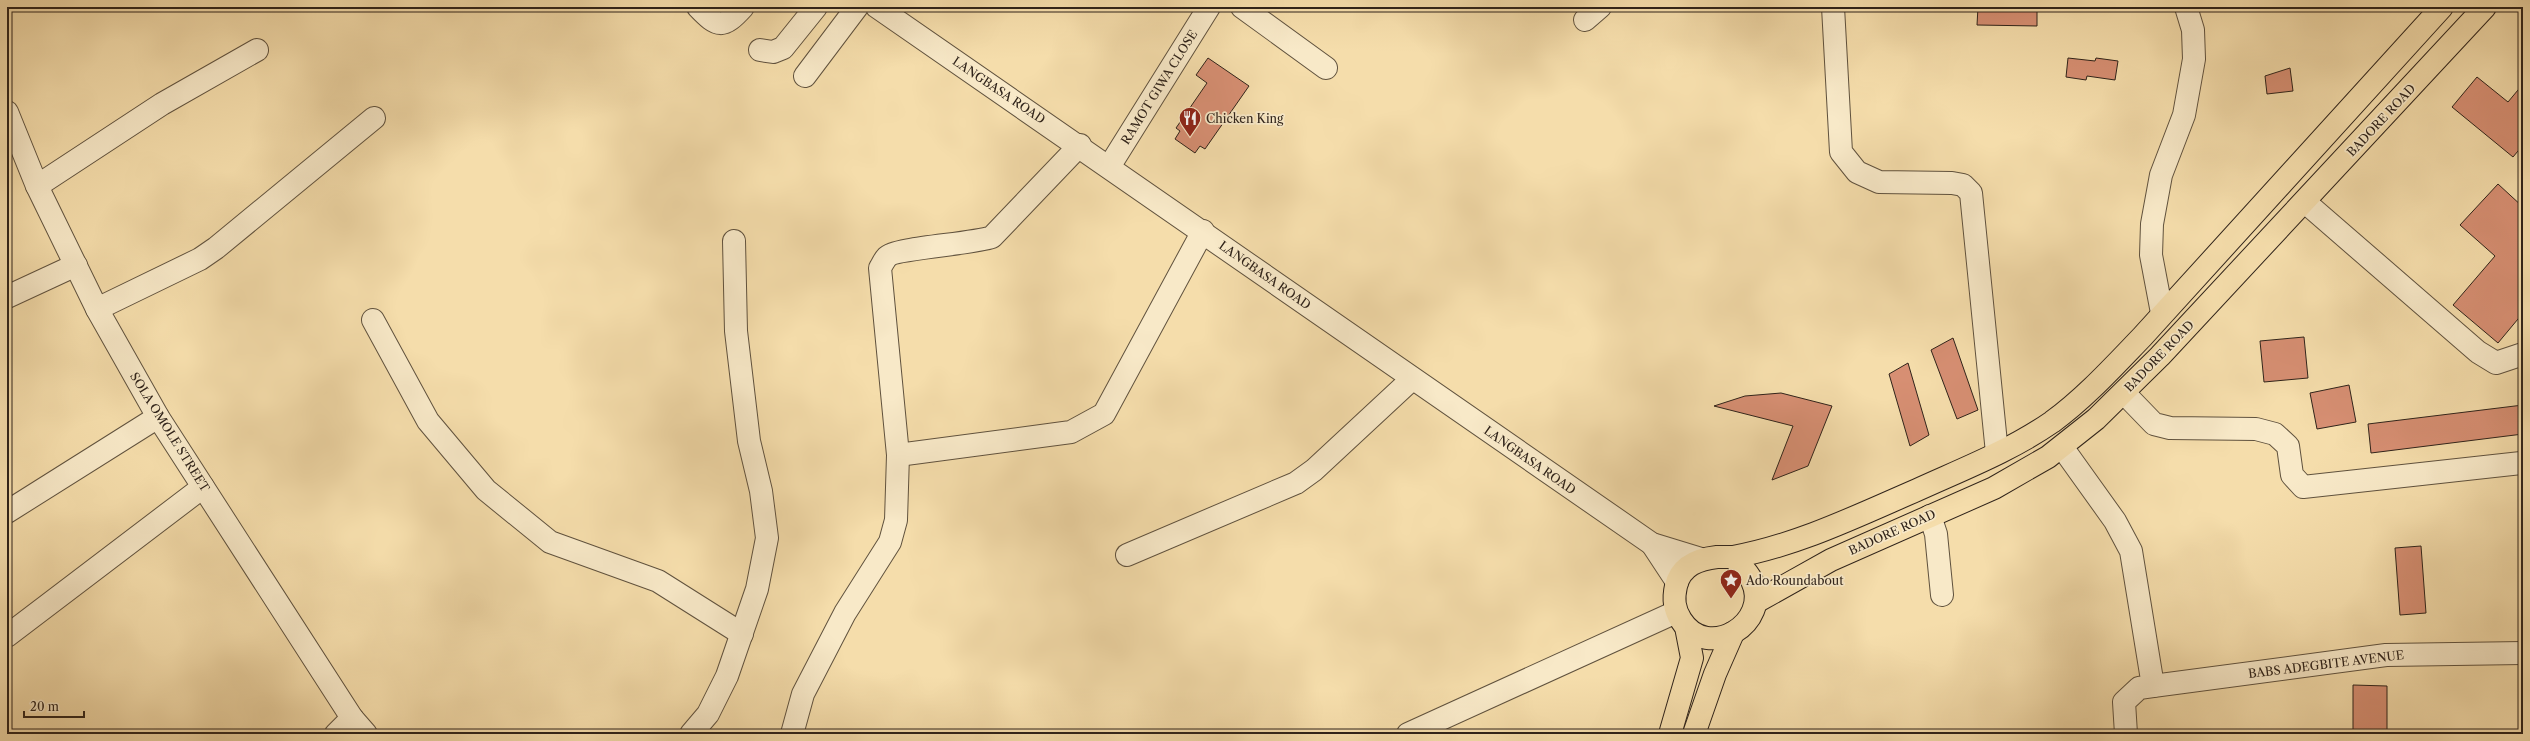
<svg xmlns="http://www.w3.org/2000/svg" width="2530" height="741" font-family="'Libre Caslon Text',serif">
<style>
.building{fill:#d78f73;stroke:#2f231a}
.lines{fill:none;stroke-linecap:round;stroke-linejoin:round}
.minor-casing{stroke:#60523e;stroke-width:24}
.major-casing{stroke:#2f231a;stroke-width:24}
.minor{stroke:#f8e9c8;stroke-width:22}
.major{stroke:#f5ddab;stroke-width:22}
.labels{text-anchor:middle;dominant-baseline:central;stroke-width:3.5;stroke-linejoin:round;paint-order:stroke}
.street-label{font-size:12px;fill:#2f231a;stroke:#f8e9c8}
.poi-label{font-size:12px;fill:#2f231a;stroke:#f8e9c8;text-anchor:start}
</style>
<rect width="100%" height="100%" fill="#f5ddab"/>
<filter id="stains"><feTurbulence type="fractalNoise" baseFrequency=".005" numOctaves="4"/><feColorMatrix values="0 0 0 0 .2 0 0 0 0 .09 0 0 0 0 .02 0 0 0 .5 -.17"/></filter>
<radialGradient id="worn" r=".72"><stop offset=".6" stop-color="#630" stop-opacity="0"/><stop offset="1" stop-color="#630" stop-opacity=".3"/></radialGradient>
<g class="building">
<polygon points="1978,7 2037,7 2037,26 1977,25"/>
<polygon points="1208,58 1249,86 1205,149 1200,146 1195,153 1175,139 1180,131 1176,128 1207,83 1196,75"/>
<polygon points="2068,58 2095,61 2096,58 2118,61 2115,80 2087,76 2086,80 2066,77"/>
<polygon points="2290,68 2293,91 2267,94 2265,76"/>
<polygon points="2477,77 2508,102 2523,84 2523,145 2513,157 2452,107"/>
<polygon points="2498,184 2523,207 2523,313 2498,343 2453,305 2495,256 2460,225"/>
<polygon points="2304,337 2308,378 2264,382 2260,341"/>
<polygon points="1953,338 1978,410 1957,419 1931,350"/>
<polygon points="1908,363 1929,435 1910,446 1889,374"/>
<polygon points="2349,385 2356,422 2317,429 2310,393"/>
<polygon points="1781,393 1832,406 1808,466 1772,480 1793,426 1714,406 1745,396"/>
<polygon points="2523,405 2523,434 2371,453 2368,424"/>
<polygon points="2421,546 2426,613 2400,615 2395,548"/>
<polygon points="2353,685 2387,686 2387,734 2353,734"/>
</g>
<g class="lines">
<g class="minor-casing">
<g id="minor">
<path d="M698 7C718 28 723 29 743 7"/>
<polyline points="877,7 1652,544 1701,559"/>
<polyline points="1242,7 1326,68"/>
<polyline points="1833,7 1841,152 1857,172 1879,182 1952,183 1963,185 1971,193 1997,453"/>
<polyline points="1585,20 1600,7"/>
<polyline points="760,50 773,52 783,48 816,7"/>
<polyline points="805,76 857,7"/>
<polyline points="7,112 37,186 97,309 158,417 352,718 366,734"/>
<polyline points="1109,167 1209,7"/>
<polyline points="37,186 162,104 257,50"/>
<polyline points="2305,202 2478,352 2496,363 2523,354"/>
<polyline points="7,297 76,265"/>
<polyline points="97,309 200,259 216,248 374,118"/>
<polyline points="2162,313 2151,255 2152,224 2161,175 2184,115 2194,59 2193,30 2186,7"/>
<polyline points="373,320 428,421 486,490 550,542 658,581 742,634"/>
<polyline points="2124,393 2154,424 2170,428 2256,429 2275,434 2288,446 2292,475 2303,487 2521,463"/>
<polyline points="2062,447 2115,521 2131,551 2153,686 2139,688 2124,702 2126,734"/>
<polyline points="898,455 1071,432 1104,414 1203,231"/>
<polyline points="7,512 158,417"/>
<polyline points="1930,516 1936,534 1942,595"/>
<polyline points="1652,544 1677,582"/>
<polyline points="1127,555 1296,483 1314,470 1412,379"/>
<polyline points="7,636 203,487"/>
<polyline points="2153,686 2386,655 2523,653"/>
<polyline points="336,734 352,718"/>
<polyline points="691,734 708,714 727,676 757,589 767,538 761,491 749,441 736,331 734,241"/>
<path d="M792 734 803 694 845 613 890 542 896 520 898 455 880 268C882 265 884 260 887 257 895 248 973 244 992 237L1080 145"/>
<polyline points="1408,734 1676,612"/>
</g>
</g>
<g class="major-casing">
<g id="major">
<path d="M1717 557H1733C1740 565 1748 572 1752 581 1772 622 1708 663 1681 620 1674 609 1673 599 1676 586 1681 565 1699 559 1717 557Z"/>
<path d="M1733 557C1798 545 1857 516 1917 490 1963 469 2010 451 2052 422 2085 398 2114 366 2142 337L2442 7"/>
<polyline points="1756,602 1831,560 1994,488 2048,457 2096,419 2160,356 2485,7"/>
<polyline points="1670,734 1692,658 1686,627"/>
<polyline points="1694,734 1715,674 1733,633"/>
</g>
</g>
<use href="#minor" class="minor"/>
<use href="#major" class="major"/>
</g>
<defs>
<g id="restaurant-pin" transform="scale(1.15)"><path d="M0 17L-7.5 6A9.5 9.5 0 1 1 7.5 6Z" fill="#8f2418" stroke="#f8e9c8"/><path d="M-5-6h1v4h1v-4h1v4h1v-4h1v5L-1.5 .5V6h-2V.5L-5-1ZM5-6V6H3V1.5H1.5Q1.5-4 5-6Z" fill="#fff"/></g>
<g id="sight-pin" transform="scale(1.15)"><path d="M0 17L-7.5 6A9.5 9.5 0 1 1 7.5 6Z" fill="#8f2418" stroke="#f8e9c8"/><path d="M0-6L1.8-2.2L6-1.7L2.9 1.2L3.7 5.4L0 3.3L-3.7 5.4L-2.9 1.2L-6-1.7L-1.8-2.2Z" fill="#fff"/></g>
</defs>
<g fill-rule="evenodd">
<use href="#restaurant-pin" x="1190" y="118"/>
<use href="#sight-pin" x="1731" y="580"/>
</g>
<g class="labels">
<g class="street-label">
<text transform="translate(1159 87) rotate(-58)">RAMOT GIWA CLOSE</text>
<text transform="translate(999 90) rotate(34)">LANGBASA ROAD</text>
<text transform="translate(2381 120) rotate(-47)">BADORE ROAD</text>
<text transform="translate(1265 275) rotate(35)">LANGBASA ROAD</text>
<text transform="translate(2159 356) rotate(-46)">BADORE ROAD</text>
<text transform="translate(170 432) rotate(58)">SOLA OMOLE STREET</text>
<text transform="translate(1530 460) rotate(35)">LANGBASA ROAD</text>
<text transform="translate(1892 532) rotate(-24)">BADORE ROAD</text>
<text transform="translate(2326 664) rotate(-7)">BABS ADEGBITE AVENUE</text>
</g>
<g class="poi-label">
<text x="1206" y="118">Chicken King</text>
<text x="1746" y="580">Ado Roundabout</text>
</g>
</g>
<rect width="2530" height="741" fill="none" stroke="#f5ddab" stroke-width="24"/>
<rect x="8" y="8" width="2514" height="725" fill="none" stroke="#2f231a" stroke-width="2"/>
<rect x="12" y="12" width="2506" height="717" fill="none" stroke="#2f231a"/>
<path d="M24 711v6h60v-6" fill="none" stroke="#2f231a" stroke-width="2"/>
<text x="30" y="711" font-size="12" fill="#2f231a" stroke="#f8e9c8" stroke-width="3" paint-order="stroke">20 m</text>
<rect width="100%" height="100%" filter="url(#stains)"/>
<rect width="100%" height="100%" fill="url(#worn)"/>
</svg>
